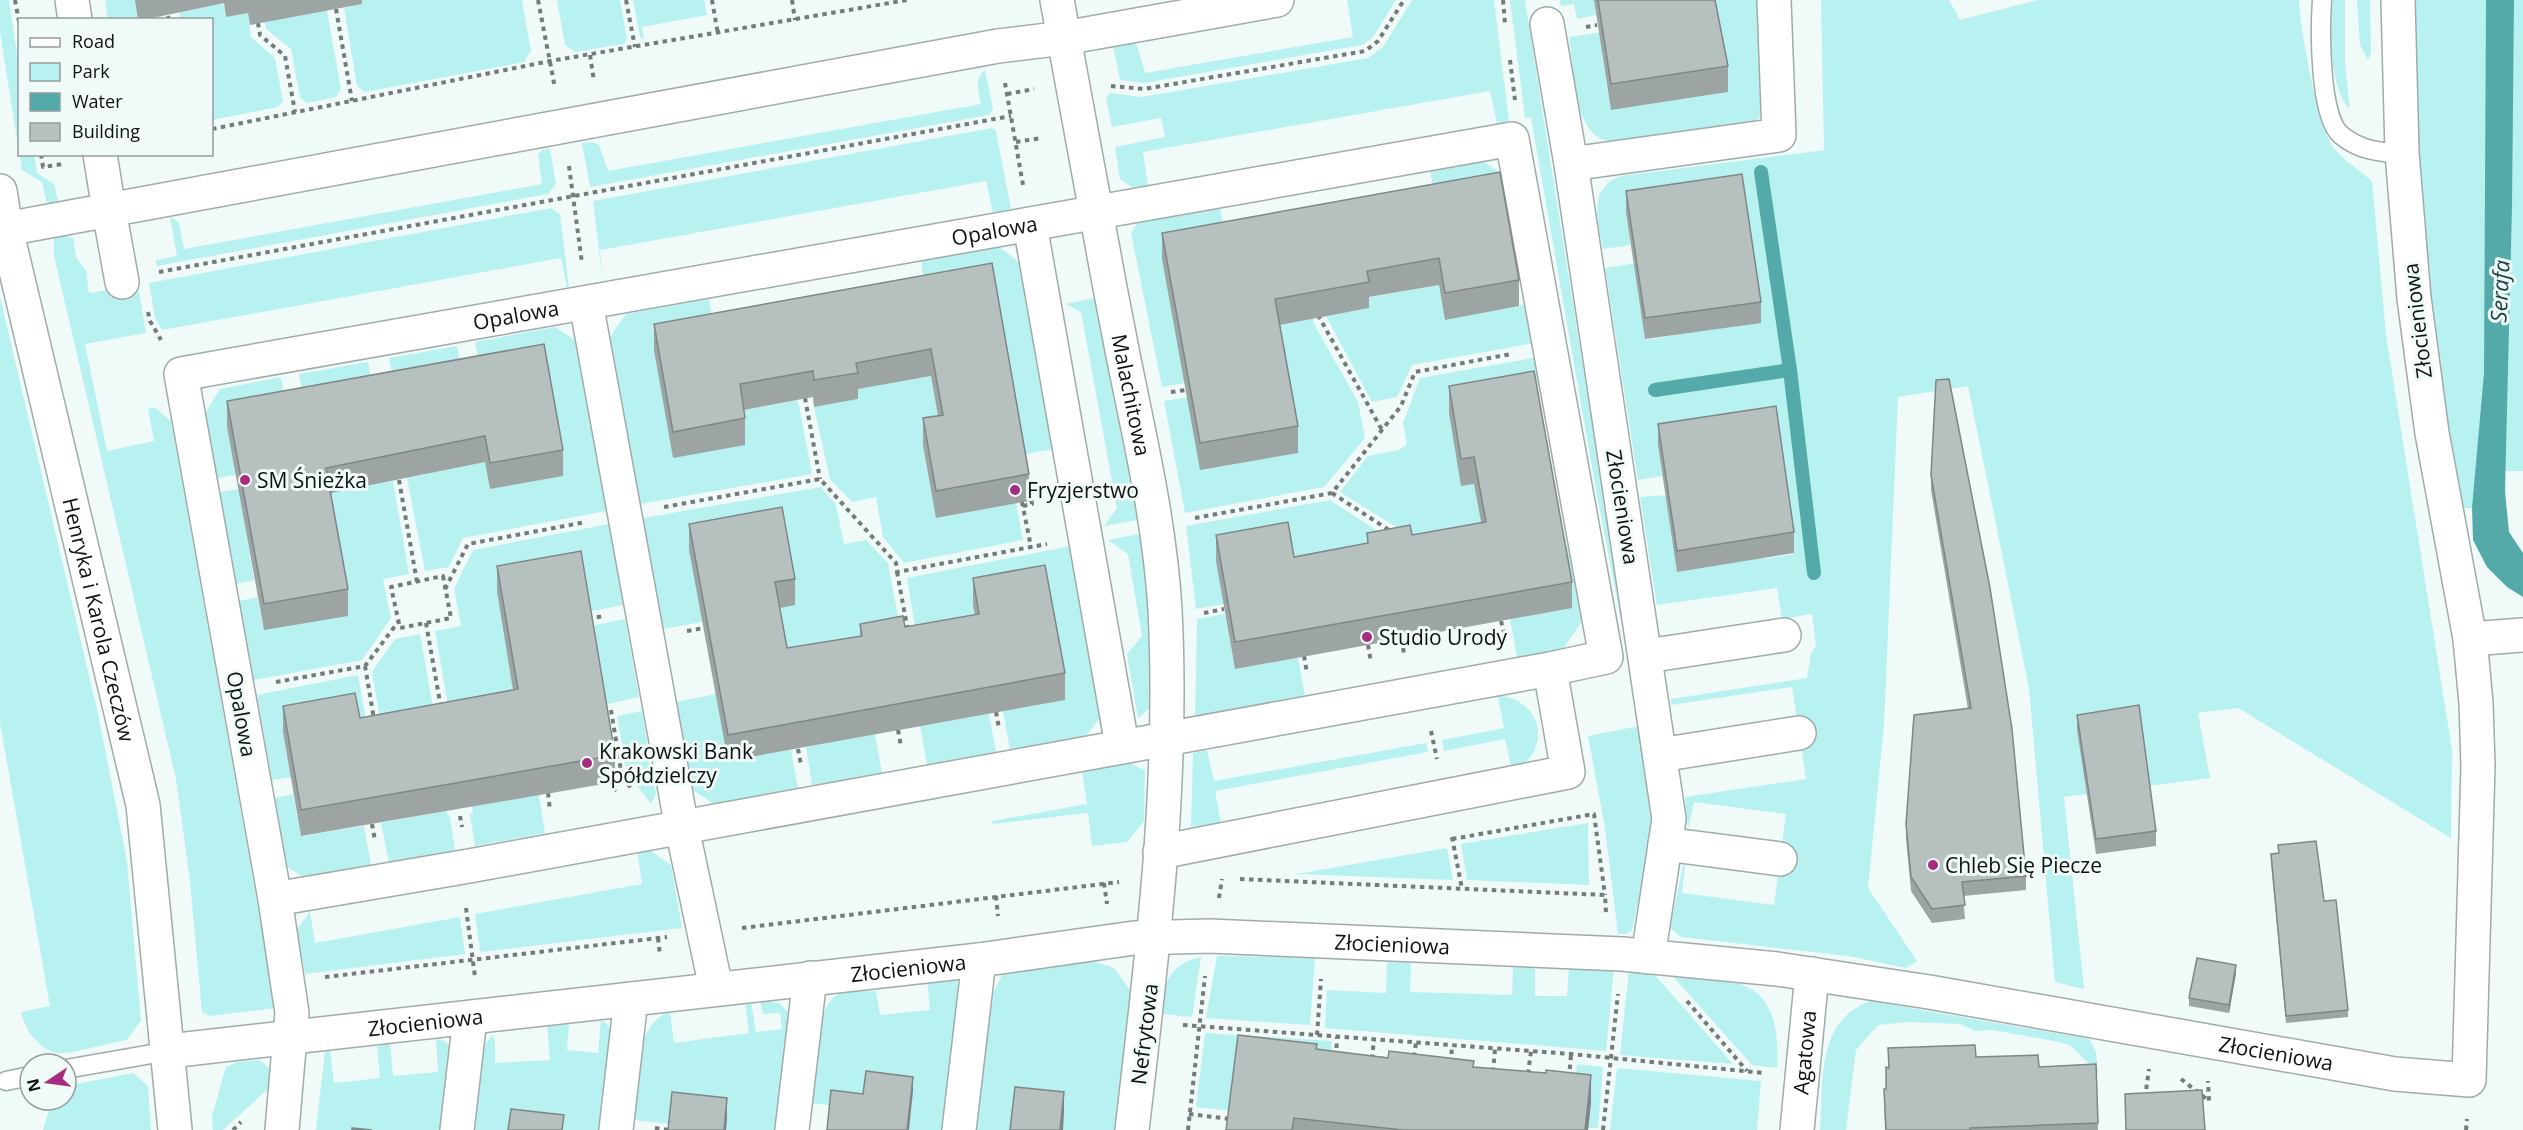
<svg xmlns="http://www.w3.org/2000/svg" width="2523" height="1130" font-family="'Open Sans',sans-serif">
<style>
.green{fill:#b8f2f0}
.water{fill:#54aaa8}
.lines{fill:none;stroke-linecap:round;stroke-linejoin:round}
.stream{stroke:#54aaa8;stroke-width:14}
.lane-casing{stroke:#a1abaa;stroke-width:21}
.street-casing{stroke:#a1abaa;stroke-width:36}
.path{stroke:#757b7b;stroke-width:4;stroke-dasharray:4.5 4.5;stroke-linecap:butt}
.lane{stroke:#fff;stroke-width:18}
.street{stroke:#fff;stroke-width:33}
.wall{fill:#9ca5a4}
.shaded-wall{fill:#7f8686}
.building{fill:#b5c0bf;stroke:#7f8686;stroke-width:1.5}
.poi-dot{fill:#a62c81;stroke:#effaf9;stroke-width:2}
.labels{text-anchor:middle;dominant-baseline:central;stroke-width:6;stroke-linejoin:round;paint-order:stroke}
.street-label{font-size:21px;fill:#0f1212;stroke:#effaf9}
.poi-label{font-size:21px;fill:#0f1212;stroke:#effaf9;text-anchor:start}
.water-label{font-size:22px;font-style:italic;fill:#194241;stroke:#effaf9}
</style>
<rect width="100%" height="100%" fill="#effaf9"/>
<g class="green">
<polygon points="0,0 9,0 19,67 19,152 0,32"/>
<polygon points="105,0 135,0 138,19 108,19"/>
<polygon points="325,0 341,89 336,97 307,103 300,97 291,49 266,29 265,22 284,18 282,7"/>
<polygon points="361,0 522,0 531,51 524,62 365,92 357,86 344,8 361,4"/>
<polygon points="557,0 620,0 627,39 623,44 575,52 565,45"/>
<polygon points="633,0 704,0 707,15 642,27 644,40 640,37"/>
<polygon points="1347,0 1396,0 1373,37 1362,45 1144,83 1120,80 1113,46 1127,42 1137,45 1145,73 1353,37"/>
<polygon points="1412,0 1494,0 1509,121 1497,123 1490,91 1143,152 1148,186 1132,187 1120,179 1115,147 1165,137 1161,118 1112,127 1106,98 1110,93 1142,97 1368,58 1383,47"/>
<polygon points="1510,0 1525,0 1631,671 1597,495 1531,118 1525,118"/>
<polygon points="1560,0 1594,0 1596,15 1577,19 1574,4 1561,6"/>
<path d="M1713 0H1757L1761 114 1757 120 1612 142C1572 138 1574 68 1569 37L1603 32 1602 55 1611 110 1727 92Z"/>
<path d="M1821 0H1949L1960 20 2038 0H2299C2299 24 2319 131 2334 148 2344 161 2360 171 2372 181L2386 335 2452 750 2451 838 2238 708 2198 713 2210 778 2064 797 2084 989 2055 982 2029 688 1968 386 1898 397 1884 725 1868 888 1917 961 1906 968 1848 956 1681 937 1670 928 1683 865 1685 866 1682 893 1774 905 1786 814 1694 802 1688 829 1685 797 1806 779 1792 687 1671 705V699L1807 678 1811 653 1816 646 1812 614 1782 619 1777 588 1657 605 1640 497 1668 495 1677 572 1763 555V559L1794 554 1788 515 1659 445 1662 476 1638 480 1605 268 1637 263V286L1646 340 1675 335 1627 212 1631 245 1603 249C1598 222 1587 188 1621 176L1824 150Z"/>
<path d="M2333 0H2345V64L2350 109C2329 90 2329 26 2333 0Z"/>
<polygon points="2357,0 2370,0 2371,53 2368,60 2360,45"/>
<polygon points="2414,0 2523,0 2523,471 2505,471 2472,508 2460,508 2434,340 2419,186"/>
<polygon points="223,1 226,17 248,13 251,37 275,58 283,101 278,107 212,120 212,20 180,19 179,9"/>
<path d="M985 70 993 109 989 115 590 187 582 143 593 142 599 145 608 171 981 104C979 91 973 79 985 70Z"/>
<polygon points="992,128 996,131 1011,209 993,213 986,181 600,250 603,283 593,201"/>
<polygon points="550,149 556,184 548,194 157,266 156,260 177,256 170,216 179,223 184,249 542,184 538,155 542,150"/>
<polygon points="20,155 34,155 37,173 54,184 58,201 47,204 42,182 22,170"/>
<polygon points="1483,161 1505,176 1508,197 1437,210 1430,170"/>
<polygon points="1220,207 1227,248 1185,383 1162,387 1131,233 1138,222"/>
<polygon points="551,208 560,214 569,288 567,288 561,258 162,330 155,318 149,283"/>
<polygon points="62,235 73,238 76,257 86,271 89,293 138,285 146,333 85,344 107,451 154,441 148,409 154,407 171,421 276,1008 209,1016 202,1012 190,881 176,779 54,256 54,238"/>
<polygon points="999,247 1020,263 1054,449 1021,455 927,301 921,261"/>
<polygon points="1439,285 1446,319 1528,304 1535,343 1412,365 1397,397 1372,402 1326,316 1369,308 1367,298"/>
<path d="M0 297 99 718 127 862 141 1020 127 1040C113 1042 68 1055 57 1053 38 1049 25 1029 21 1012L50 1006 0 723Z"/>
<polygon points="1095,298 1138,520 1104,526 1117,508 1081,312 1066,304"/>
<polygon points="709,299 716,339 740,411 798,400 812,474 640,504 610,337 626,314"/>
<polygon points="1312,308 1314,324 1358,402 1365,438 1324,487 1185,513 1164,401 1187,397 1248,319"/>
<polygon points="555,327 576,341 606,511 463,538 449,567 425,571 407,478 423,475 482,382 475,342"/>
<polygon points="457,346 465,385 393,378 389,358"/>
<polygon points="1538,357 1543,385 1518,389 1474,484 1486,548 1425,545 1340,492 1368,456 1399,450 1407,444 1403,423 1420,378"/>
<polygon points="368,362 372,382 306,413 299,374"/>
<polygon points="931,376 943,441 937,518 1016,503 1023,540 904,563 883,537 876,497 852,502 830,479 814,407 857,399 856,389"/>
<polygon points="281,377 288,416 236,475 217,478 205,414 220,389"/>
<polygon points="393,481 409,574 383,579 391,618 362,660 254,680 239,601 257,597 264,630 313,487"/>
<polygon points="821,487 836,505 844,544 866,540 888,563 903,643 787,675 775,608 795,605 663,629 643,518"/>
<polygon points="239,489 254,580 236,584 220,492"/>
<polygon points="1330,500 1410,552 1224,604 1196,609 1186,526"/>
<polygon points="609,524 623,605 587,612 497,593 509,666 531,722 452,727 435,631 461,626 454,589 473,550"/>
<polygon points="1140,534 1149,603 1149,709 1138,718 1127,654 1142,636 1128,554 1108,540"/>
<polygon points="1071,546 1102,715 1086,736 1010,750 1003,711 1065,699 979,641 919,651 907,578"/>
<polygon points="1572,546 1584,618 1563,649 1517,657 1510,619 1562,549"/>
<polygon points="1225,614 1235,669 1298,657 1305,696 1195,716 1197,619"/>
<polygon points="625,619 639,697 603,705 590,626"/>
<polygon points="420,634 437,730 385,748 372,672 395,639"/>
<polygon points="358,675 369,737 291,777 272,780 257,695"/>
<polygon points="716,694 791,750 798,788 714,804 691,789 676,702"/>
<path d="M1498 696C1544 698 1553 755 1512 770L1505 739 1444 751 1442 740 1504 728Z"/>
<polygon points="642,711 656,794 651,804 627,772 617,716"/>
<polygon points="989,714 996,752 927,765 920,726"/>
<polygon points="1639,726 1654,824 1632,931 1626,934 1618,934 1605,828 1588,736"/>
<polygon points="875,734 882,773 812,786 806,747"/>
<polygon points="1426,743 1428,752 1215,791 1221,823 1191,827 1193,753 1207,750 1214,781"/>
<polygon points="1129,763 1145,770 1144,821 1127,842 1092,846 1088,813 993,824 992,821 1087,804 1082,772"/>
<polygon points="293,794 301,836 364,826 371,865 304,877 287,867 275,798"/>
<polygon points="539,795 545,833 475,846 470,814 473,813 472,806"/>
<polygon points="446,811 450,817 455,850 389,862 381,823"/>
<polygon points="1588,823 1589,885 1467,880 1461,844"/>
<polygon points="1447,848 1453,880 1296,874"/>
<polygon points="648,849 671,865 682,928 480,952 475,914 642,884 637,851"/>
<polygon points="310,911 315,943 460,917 465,954 305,974 297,930"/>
<polygon points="1217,956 1315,958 1310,1025 1206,1018"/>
<path d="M1201 957 1192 1017 1163 1014C1162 984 1169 964 1201 957Z"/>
<polygon points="1093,961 1114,968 1130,990 1116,1130 974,1130 990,999 1004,971"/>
<polygon points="1387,962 1411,963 1410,992 1512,995 1513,967 1535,967 1535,996 1567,996 1569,969 1614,969 1606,1051 1325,1028 1327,990 1386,993"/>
<polygon points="1629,970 1653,973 1733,1064 1620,1055"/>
<path d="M1670 973C1743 979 1782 981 1777 1068L1752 1065Z"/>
<path d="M955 976 962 995 949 1130H909L913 1092 863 1109 809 1103C812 1079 814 1004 839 994 849 990 866 992 876 991L880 1015 930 1010 927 980Z"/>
<path d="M760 1000 779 1003 791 1015 781 1130H726L634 1120C637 1083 630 1029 670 1011L674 1043 749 1033 745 1001H751L756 1032 782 1029 780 1013 763 1014Z"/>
<path d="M1870 1001 2089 1039 2096 1052 2098 1073 2070 1045 2054 1041 1992 1030 1975 1031 1960 1024 1907 1022 1878 1025 1856 1050 1846 1130H1820C1824 1081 1815 1022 1870 1001Z"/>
<polygon points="601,1020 608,1025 613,1038 605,1130 471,1130 480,1050 493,1034 495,1043 495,1063 550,1060 547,1026 569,1023 567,1050 598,1053"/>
<polygon points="1205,1033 1332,1041 1329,1077 1232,1111 1196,1107"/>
<polygon points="436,1039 443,1040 453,1049 443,1130 316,1130 325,1051 330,1050 334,1083 380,1078 377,1046 390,1043 393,1076 438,1072"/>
<polygon points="259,1060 272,1070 269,1088 223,1130 213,1130 212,1116 226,1067 237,1062"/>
<polygon points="1577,1064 1603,1067 1598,1128 1588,1128 1591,1102 1573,1100"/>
<polygon points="1617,1068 1761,1081 1757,1130 1610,1130"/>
<polygon points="133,1073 148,1086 151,1130 43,1130 52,1100 66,1100 66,1086"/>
</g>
<polygon class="water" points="2486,0 2514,0 2512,207 2505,491 2509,532 2523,553 2523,597 2507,587 2487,567 2473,540 2472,508 2484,373"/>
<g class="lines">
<g class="stream">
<polyline points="1761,172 1790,370 1814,573"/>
<polyline points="1655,390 1790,370"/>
</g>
<g class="lane-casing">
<g id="lane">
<path d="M2322 0C2320 28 2319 117 2341 135 2359 150 2380 153 2402 153"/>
<polyline points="66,1069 169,1051"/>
<polyline points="6,1081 30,1076"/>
</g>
</g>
<g class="street-casing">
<g id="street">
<polyline points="72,0 75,20"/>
<path id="s1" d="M1057 0C1078 119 1100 237 1123 355 1140 439 1160 524 1165 610 1174 783 1152 958 1132 1130"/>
<polyline points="1547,24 1571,164"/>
<polyline points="100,154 109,210 998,46 1064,38 1277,0"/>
<path id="s2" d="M0 191 6 229 143 805 175 1130"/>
<polyline points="1030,225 1122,745"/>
<polyline points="6,229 109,210 122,282"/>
<polyline points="586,303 682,828 716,988"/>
<polyline points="2470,639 2523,635"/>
<polyline points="1647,656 1784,635"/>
<polyline points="1660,755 1799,733"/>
<polyline points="1665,844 1780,859"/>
<polyline points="275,899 469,866 1550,669 1568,772 1160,852"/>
<polyline points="1648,957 1669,819 1571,164 1779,135 1774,0"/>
<path id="s3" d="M169 1051 979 960 1134 938 1210 936 1622 954 1777 969 1929 992 2395 1074 2469 1080 2478 766 2476 703 2470 639 2432 433 2414 298 2402 153 2398 0"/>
<path id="s4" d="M282 1130 292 1013 275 899 181 374 1512 139 1606 657 1550 669"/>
<polyline points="457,1130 470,1018"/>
<polyline points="616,1130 631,999"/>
<polyline points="792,1130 810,978"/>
<polyline points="959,1130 979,960"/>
<path id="s5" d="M1797 1130 1812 974"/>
</g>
</g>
<g class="path">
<polyline points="15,0 20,27"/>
<polyline points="538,0 555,88"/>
<polyline points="626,0 635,47"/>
<polyline points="712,0 718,34"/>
<polyline points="792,0 795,20"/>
<polyline points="1503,0 1505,23"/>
<polyline points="336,9 352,101"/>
<polyline points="168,16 169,20"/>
<polyline points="258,23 260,35 285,56 295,112"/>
<polyline points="1586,27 1597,25"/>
<polyline points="590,55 594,81"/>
<polyline points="1510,60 1515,100"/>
<polyline points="1005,83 1023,185"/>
<polyline points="1111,86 1144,89 1365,51 1378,41 1404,0"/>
<polyline points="1007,94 1034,89"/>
<polyline points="212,129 550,61 907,0"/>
<polyline points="1016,142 1041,138"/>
<polyline points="41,154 43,167 63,164"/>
<polyline points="569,166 582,263"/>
<polyline points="159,272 1011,116"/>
<polyline points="148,312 150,321 161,340"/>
<polyline points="1318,315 1382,430"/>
<polyline points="1171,392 1186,390"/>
<polyline points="805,398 820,479"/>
<polyline points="399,480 417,582"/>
<polyline points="1332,493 1392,532"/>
<polyline points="1022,502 1031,547"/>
<polyline points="1023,506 1032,504 1029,487"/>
<polyline points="664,507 820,479 896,563 897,572 1047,544"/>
<polyline points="1195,518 1332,493 1401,406 1415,372 1511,354"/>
<polyline points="897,572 908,631"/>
<polygon points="443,576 451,618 400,628 391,587"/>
<polyline points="445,589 468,544 586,522"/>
<polyline points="1204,613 1224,609"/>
<polyline points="588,619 603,616"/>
<polyline points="1501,621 1505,637"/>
<polyline points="426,623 441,708"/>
<polyline points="687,631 704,628"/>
<polyline points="1402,639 1404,655"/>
<polyline points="1368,645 1371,662"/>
<polyline points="1304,656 1307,673"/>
<polyline points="365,666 374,719"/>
<polyline points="276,682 365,666 398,622"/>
<polyline points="611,710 622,777 614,791"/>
<polyline points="996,712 999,728"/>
<polyline points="898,730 901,746"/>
<polyline points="1431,731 1437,759"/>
<polyline points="798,749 801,765"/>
<polyline points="622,777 633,790"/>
<polyline points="548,793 550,810"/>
<polyline points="460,816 462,827"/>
<polyline points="372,824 375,841"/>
<polyline points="1452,837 1462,889"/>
<polyline points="1452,839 1594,814 1605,895"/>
<polyline points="1240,879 1605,895 1606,913"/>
<polyline points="1104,883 1107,904"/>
<polyline points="996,896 998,916"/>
<polyline points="1219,898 1222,879"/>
<polyline points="466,908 475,977"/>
<polyline points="742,928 1119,882"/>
<polyline points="658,938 660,955"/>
<polyline points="325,977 667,937"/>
<polyline points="1687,1001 1747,1071"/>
<polyline points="1183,1025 1571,1054 1764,1073"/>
<polyline points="1317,1035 1321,979"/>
<polyline points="1336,1057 1337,1037"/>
<polyline points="1414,1057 1416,1043"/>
<polyline points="1372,1059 1374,1039"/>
<polyline points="1451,1063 1452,1045"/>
<polyline points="1493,1072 1495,1049"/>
<polyline points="1528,1074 1531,1051"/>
<polyline points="1569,1078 1571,1054"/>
<polyline points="2181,1079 2209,1101 2208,1081"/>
<polyline points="2145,1098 2149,1069"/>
<polyline points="1189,1114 1230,1119"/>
<polyline points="655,1128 669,1130"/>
<polyline points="233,1130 241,1122"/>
<polyline points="1188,1130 1205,976"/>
<polyline points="1603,1130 1618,994"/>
<polyline points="2466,1130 2467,1119"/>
</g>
<use href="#lane" class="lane"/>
<use href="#street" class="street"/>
</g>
<g class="wall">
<polygon points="135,0 362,0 362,4 250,25 248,13 226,17 224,3 143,20 138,20"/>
<polygon points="1594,0 1715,0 1728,66 1728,92 1611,110"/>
<polygon points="1500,172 1519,280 1519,306 1445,320 1439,285 1369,297 1369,308 1280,325 1298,426 1298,453 1200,470 1162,259 1162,233"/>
<polygon points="1626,191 1761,302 1761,323 1645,339 1626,212"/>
<polygon points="992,263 1029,474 1029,501 936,518 923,445 923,418 938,416 931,376 858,389 858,399 814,407 813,397 744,410 745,418 745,445 673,458 654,350 654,324"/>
<polygon points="544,344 563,450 563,476 490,489 485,462 331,493 348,589 348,616 264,630 227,427 227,401"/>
<polygon points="1449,386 1572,582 1572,608 1235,669 1216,561 1216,535 1294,557 1367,544 1367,533 1412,535 1481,522 1474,484 1461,486 1449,413"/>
<polygon points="1658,424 1794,532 1794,553 1677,572 1658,445"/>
<polygon points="1931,475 2026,876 2026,890 1963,896 1965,919 1932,923 1911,891 1906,838 1906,824 1968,709 1931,490"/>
<polygon points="689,524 795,579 795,605 780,608 787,648 860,636 860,624 905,627 975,615 973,605 973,578 1065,673 1065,700 728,761 689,550"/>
<polygon points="497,566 615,755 615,782 301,836 283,732 283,706 360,718 513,690 497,592"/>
<polygon points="2077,715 2156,831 2156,846 2096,854 2077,730"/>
<polygon points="2278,845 2324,901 2348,1010 2348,1017 2286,1023 2271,862 2271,854 2279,853"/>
<polygon points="2236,973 2229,1013 2189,1006 2189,998"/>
<polygon points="1888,1048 1976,1057 2039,1067 2096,1064 2098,1130 1885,1130 1884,1089 1886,1089 1888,1068"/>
<polygon points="1317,1049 1474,1067 1591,1102 1588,1130 1226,1130"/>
</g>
<g class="shaded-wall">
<polygon points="2236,965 2236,973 2229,1013 2229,1005"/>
<polygon points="1591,1075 1591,1102 1588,1130 1585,1130"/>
<polygon points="913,1077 913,1092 909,1130 907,1130"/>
<polygon points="1064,1092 1064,1113 1063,1130 1060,1130"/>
<polygon points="727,1098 727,1120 726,1130 724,1130"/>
</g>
<g class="building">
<polygon points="1598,0 1715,0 1728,66 1611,84"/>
<polygon points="1500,172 1519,280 1445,293 1439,258 1367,271 1369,282 1275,299 1298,426 1200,443 1162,233"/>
<polygon points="1742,174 1761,302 1645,318 1626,191"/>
<polygon points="992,263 1029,474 936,491 923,418 943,415 931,349 856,363 858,373 814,380 813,371 740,384 745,418 673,432 654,324"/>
<polygon points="544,344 563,450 490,463 485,436 326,468 348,589 264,604 227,401"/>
<polygon points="1534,371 1572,582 1235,642 1216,535 1288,522 1294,557 1368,543 1367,533 1410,525 1412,535 1486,522 1474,457 1461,459 1449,386"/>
<polygon points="1949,379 1990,588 2012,729 2026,876 1962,882 1965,905 1932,909 1911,877 1906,824 1914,715 1971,708 1931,475 1936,380"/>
<polygon points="1776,406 1794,532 1677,551 1658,424"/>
<polygon points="782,507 795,579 775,582 787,648 862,636 860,624 903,616 905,627 979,614 973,578 1045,565 1065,673 728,735 689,524"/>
<polygon points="581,551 615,755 301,810 283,706 355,693 360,718 518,689 497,566"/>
<polygon points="2139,705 2156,831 2096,839 2077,715"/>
<polygon points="2316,841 2324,901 2336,900 2348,1010 2286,1016 2271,854 2279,853 2278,845"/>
<polygon points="2197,958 2236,965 2229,1005 2189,998"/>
<polygon points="1238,1035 1317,1044 1316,1049 1388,1058 1389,1051 1474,1061 1473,1067 1546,1073 1546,1070 1591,1075 1585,1130 1403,1130 1294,1118 1292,1130 1226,1130"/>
<polygon points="1975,1045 1976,1057 2038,1055 2039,1067 2096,1064 2098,1123 1970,1128 1970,1130 1886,1130 1884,1089 1886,1089 1886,1067 1889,1068 1888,1048"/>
<polygon points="866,1071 913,1077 907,1130 827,1130 831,1090 863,1094"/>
<polygon points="1015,1087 1064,1092 1060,1130 1010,1130"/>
<polygon points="2202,1090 2205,1130 2126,1130 2125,1094"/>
<polygon points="672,1092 727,1098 724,1130 668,1130"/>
<polygon points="511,1109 564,1115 562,1130 508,1130"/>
<polygon points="352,1128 372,1130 352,1130"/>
</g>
<g class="poi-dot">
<circle cx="245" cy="480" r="6"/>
<circle cx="1015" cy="490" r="6"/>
<circle cx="1367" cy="637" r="6"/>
<circle cx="587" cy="763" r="6"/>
<circle cx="1933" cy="865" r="6"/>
</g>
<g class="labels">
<g class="street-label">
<text stroke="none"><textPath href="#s4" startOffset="1592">Opalowa</textPath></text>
<text stroke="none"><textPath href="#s4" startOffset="1106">Opalowa</textPath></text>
<text transform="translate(2417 321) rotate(-97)">Złocieniowa</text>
<text stroke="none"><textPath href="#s1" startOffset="402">Malachitowa</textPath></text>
<text transform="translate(1623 507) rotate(81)">Złocieniowa</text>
<text stroke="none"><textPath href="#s2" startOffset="440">Henryka i Karola Czeczów</textPath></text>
<text transform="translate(242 714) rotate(80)">Opalowa</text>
<text stroke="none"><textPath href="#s3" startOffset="1230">Złocieniowa</textPath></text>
<text stroke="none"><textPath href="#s3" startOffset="744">Złocieniowa</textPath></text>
<text stroke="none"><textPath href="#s3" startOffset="258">Złocieniowa</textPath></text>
<text transform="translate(1144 1034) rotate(-83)">Nefrytowa</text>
<text stroke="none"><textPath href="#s5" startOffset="78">Agatowa</textPath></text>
<text stroke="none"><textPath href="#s3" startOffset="2122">Złocieniowa</textPath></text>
</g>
<g class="poi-label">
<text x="257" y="480">SM Śnieżka</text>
<text x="1027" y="490">Fryzjerstwo</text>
<text x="1379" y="637">Studio Urody</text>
<text x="599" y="751">Krakowski Bank<tspan x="599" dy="24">Spółdzielczy</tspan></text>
<text x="1945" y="865">Chleb Się Piecze</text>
</g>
<g class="water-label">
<text transform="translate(2499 291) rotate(-87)">Serafa</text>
</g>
</g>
<rect x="18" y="18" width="195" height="138" fill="#effaf9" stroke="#959d9d" stroke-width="1.5"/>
<rect x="30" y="38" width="30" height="9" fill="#ffffff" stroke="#959d9d" stroke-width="1.5"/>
<text x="72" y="48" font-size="18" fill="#0f1212">Road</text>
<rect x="30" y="63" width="30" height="18" fill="#b8f2f0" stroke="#959d9d" stroke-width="1.5"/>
<text x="72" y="78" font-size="18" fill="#0f1212">Park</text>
<rect x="30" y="93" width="30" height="18" fill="#54aaa8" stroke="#959d9d" stroke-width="1.5"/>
<text x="72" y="108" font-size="18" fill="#0f1212">Water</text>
<rect x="30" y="123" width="30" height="18" fill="#b5c0bf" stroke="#959d9d" stroke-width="1.5"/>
<text x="72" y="138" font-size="18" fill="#0f1212">Building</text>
<g transform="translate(48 1082) rotate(257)"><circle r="28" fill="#effaf9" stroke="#959d9d" stroke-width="1.5"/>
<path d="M0-4.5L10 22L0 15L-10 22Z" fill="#a62c81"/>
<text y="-9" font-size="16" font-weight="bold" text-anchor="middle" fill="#0f1212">N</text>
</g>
</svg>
